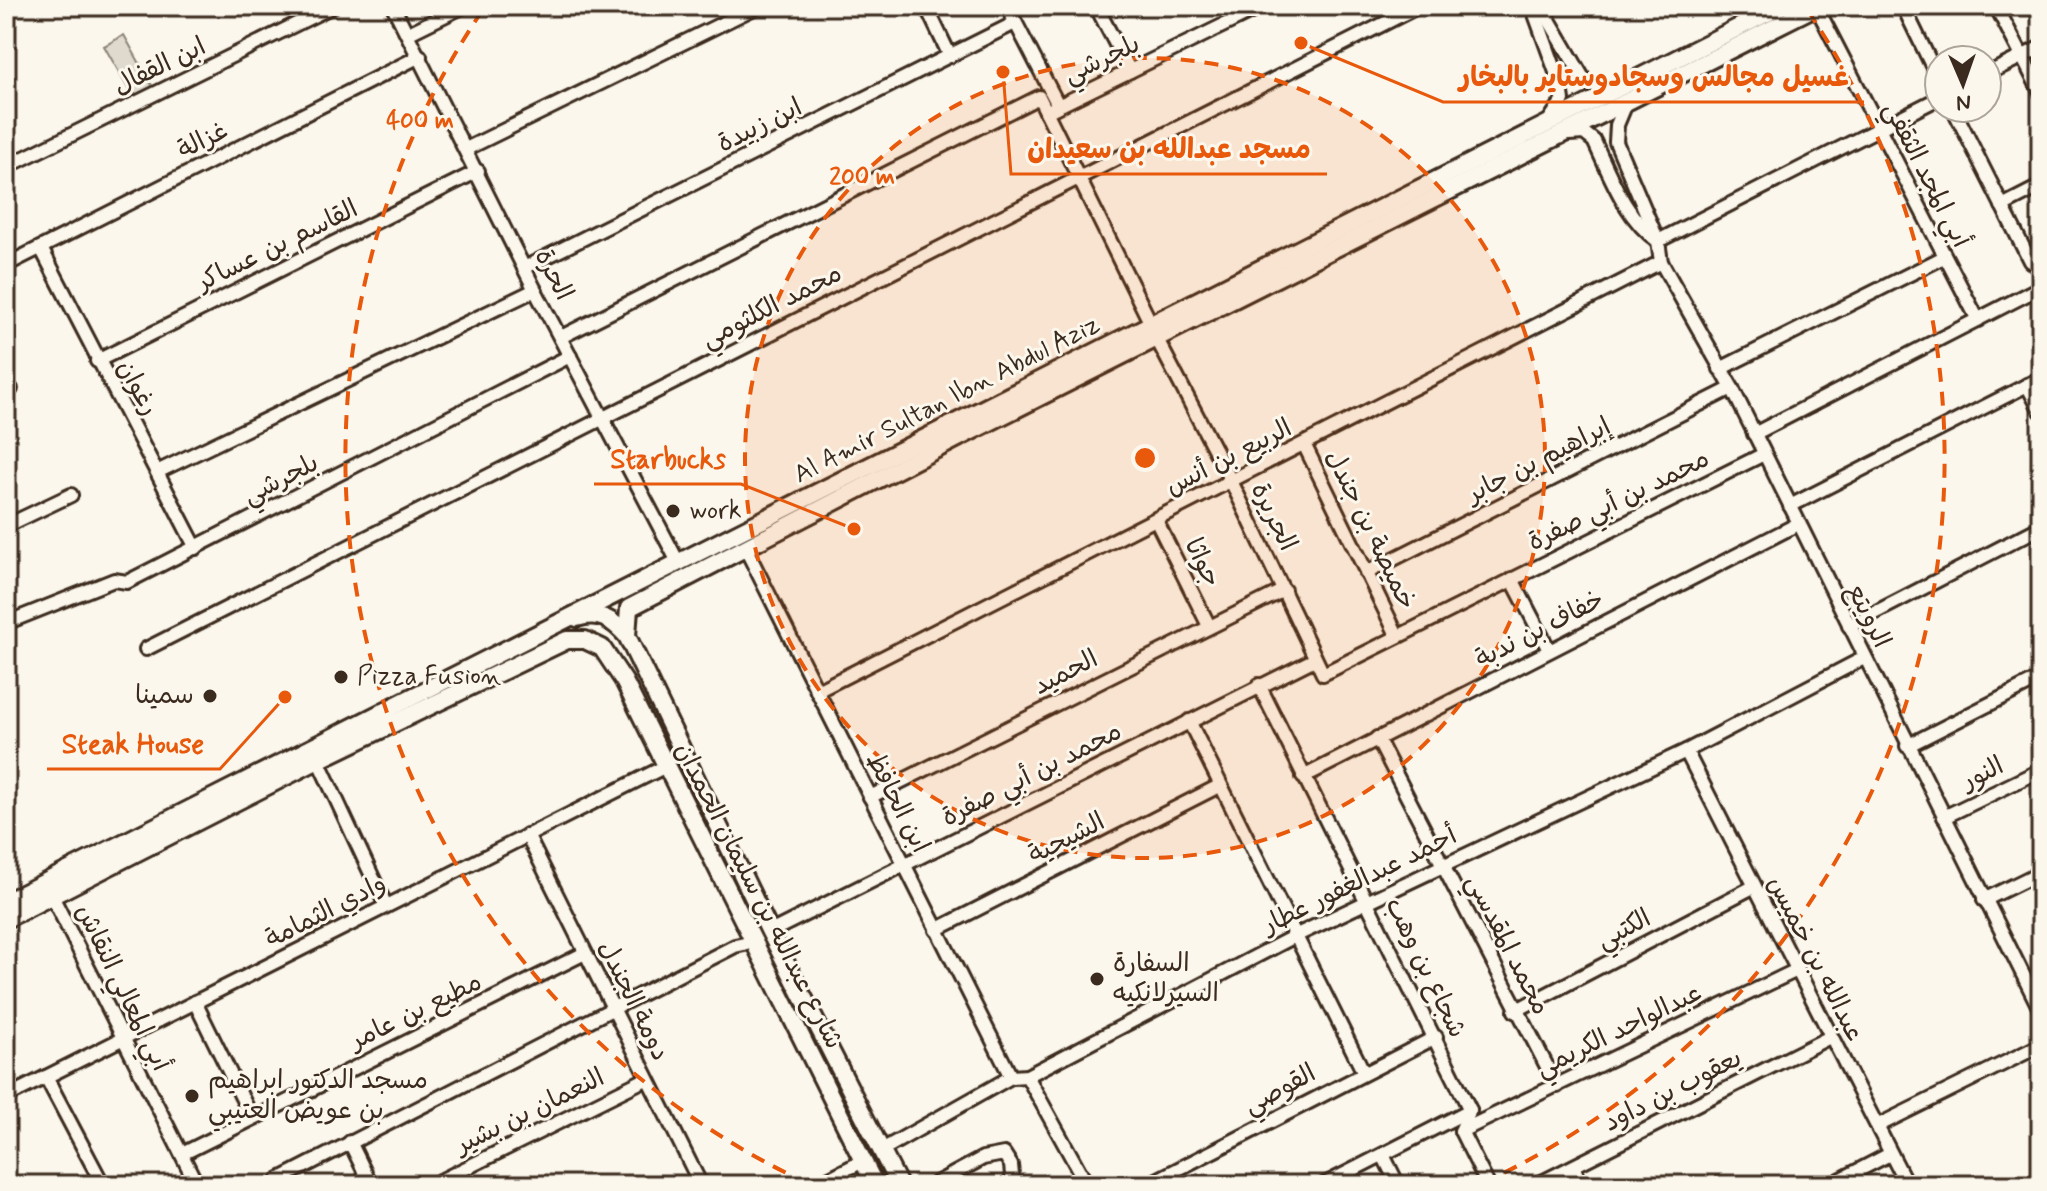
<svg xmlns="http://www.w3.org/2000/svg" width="2047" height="1191" font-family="Mynerve,'Playpen Sans Arabic',sans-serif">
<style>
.green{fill:#dfd9ce;stroke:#8d8276;stroke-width:2}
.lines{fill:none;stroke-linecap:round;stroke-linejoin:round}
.minor-casing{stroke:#3b2a1e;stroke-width:18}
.tertiary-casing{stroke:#3b2a1e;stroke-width:22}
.minor{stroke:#fbf7ec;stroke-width:12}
.tertiary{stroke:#fbf7ec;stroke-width:16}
.ring{fill:none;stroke:#e8590c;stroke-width:4;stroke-dasharray:14 10}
.poi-dot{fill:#3b2a1e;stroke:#fbf7ec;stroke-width:3}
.labels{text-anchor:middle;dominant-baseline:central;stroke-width:6;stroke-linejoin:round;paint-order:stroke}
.street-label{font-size:26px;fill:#3b2a1e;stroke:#fbf7ec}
.poi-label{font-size:26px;fill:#3b2a1e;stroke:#fbf7ec;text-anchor:start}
.centre{fill:#e8590c;stroke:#fbf7ec;stroke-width:4}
.ring-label{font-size:24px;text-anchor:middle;font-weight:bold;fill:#e8590c;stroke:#fbf7ec;stroke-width:6;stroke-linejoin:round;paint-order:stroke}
.leader{fill:none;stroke:#e8590c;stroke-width:3}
.callout-dot{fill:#e8590c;stroke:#fbf7ec;stroke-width:3}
.callout-label{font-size:28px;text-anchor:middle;font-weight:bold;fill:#e8590c;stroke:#fbf7ec;stroke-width:6;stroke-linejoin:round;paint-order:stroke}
</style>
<rect width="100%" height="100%" fill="#fbf7ec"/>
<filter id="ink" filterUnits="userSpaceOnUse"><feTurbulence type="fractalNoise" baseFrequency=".0125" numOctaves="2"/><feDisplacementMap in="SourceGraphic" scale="16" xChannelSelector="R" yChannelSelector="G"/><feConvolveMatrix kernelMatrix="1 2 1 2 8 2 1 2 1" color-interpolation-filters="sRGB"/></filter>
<g filter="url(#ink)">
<polygon class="green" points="124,35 153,87 133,97 104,46"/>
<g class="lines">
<g class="minor-casing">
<g id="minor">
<polyline points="393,6 535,290 678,562"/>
<polyline points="926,6 950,56"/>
<polyline points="1007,6 1058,105"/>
<polyline points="1096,6 1130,71"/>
<polyline points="1532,6 1561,86 1563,100 1549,121"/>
<polyline points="1541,6 1586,83 1614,90"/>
<polyline points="1816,6 1978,320"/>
<polyline points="1903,6 1939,80"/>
<polyline points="1996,6 2041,93"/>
<polyline points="409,33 464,6"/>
<polyline points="1987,74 2041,47"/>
<polyline points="1627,101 1617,125 1616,142 1658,241 1661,262 1732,388 2041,1011"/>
<polyline points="1953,108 2030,261 2041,267"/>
<polyline points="1046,112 1263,6"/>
<path d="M1569 134 1584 133 1594 141C1611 177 1626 219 1658 241"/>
<polyline points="466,149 758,6"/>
<polyline points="6,167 333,6"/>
<polyline points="2002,206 2041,186"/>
<polyline points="1658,241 1939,98"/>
<polyline points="41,248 196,548"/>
<polyline points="6,265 420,56"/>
<polyline points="524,268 1015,23"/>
<polyline points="561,337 1039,97 1151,324"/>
<polyline points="1157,339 1232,483 1323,674 1764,454"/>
<polyline points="97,361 478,171"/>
<polyline points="1720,369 1944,257"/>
<polyline points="2027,385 2041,411"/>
<polyline points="6,391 11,389"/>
<polyline points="1754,434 2041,287"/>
<polyline points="1304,444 1397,635"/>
<polyline points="159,471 535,290"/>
<polyline points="1790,506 2041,378"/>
<polyline points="1156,520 1209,626"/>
<polyline points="6,526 71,495"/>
<polyline points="745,547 1011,1077"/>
<polyline points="1366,573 1732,388"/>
<polyline points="1512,579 1549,650"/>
<polyline points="6,623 114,580 127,582 570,356"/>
<polyline points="1849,626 2041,527"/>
<polyline points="146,649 1419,6"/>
<polyline points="1259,685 1470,1110 1461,1131 1488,1185"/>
<polyline points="817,691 1661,262"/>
<polyline points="1189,721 1363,1071"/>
<polyline points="1377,738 1557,1086"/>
<polyline points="1907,746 2041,678"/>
<polyline points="1686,751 1907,1185"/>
<polyline points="318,760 386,906"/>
<polyline points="1303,777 1798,524"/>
<polyline points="870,797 1284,590"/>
<polyline points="1944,817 2041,770"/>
<polyline points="527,835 701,1185"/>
<polyline points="52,896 197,1185"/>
<polyline points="1984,900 2041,872"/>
<polyline points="936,930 1219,786"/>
<polyline points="770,932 1315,659"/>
<polyline points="195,1002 252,1118"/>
<polyline points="1515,1011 1753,887"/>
<polyline points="1027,1076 1087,1185"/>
<polyline points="46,1077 103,1185"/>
<polyline points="6,1097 666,766"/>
<polyline points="1877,1126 2041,1045"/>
<polyline points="1461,1131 1795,971"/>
<polyline points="350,1142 371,1185"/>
<polyline points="880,1151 1011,1077 1027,1076 1297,935 1686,751 1864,658"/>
<polyline points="182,1154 585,953"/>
<polyline points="1383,1155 1398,1185"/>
<polyline points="1573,1167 1582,1185"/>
<polyline points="280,1185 278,1180 735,946 753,942"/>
<polyline points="432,1185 646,1079"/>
<polyline points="816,1185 863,1161"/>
<polyline points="933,1185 983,1158 1004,1154 1011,1165 1013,1185"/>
<polyline points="1147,1185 1436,1037"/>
<polyline points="1323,1185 1470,1110"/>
<polyline points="1536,1185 1830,1037"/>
<polyline points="1830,1185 1890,1154"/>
</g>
</g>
<g class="tertiary-casing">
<g id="tertiary">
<path d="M577 618C599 611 612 619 627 636L770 932 899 1185"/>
<polyline points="627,636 629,608 960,437 1817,6"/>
<polyline points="6,902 1781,6"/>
<polyline points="6,919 318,760 567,640 585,640 602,648 624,681 875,1185"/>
</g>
</g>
<use href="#minor" class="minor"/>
<use href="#tertiary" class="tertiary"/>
</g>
</g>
<circle cx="1145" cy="458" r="400" fill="#e8590c" fill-opacity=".12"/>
<g class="ring">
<circle cx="1145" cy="458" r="400"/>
<path d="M807 1183A800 800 0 0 1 482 11M1808 11A800 800 0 0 1 1483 1183"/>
</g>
<g class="poi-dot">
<circle cx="673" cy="511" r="8"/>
<circle cx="341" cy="677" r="8"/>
<circle cx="210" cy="696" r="8"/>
<circle cx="1097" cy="979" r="8"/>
<circle cx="192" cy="1096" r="8"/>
</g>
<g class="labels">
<g class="street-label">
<text transform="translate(1102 60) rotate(-25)">بلجرشي</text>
<text transform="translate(160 67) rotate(-26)">ابن القفال</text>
<text transform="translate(760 126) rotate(-26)">ابن زبيدة</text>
<text transform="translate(203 141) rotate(-27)">غزالة</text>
<text transform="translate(1926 175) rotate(63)">أبي المجد الثقفي</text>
<text transform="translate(278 246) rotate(-26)">القاسم بن عساكر</text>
<text transform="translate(553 275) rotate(63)">الحرة</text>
<text transform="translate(772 307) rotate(-27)">محمد الكلثومي</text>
<text transform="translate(137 388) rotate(61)">رغوان</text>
<text transform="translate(947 400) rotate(-27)">Al Amir Sultan Ibn Abdul Aziz</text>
<text transform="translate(1229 458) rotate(-27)">الربيع بن أنس</text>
<text transform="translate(1539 461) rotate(-27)">إبراهيم بن جابر</text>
<text transform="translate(281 480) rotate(-27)">بلجرشي</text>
<text transform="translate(1619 501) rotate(-26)">محمد بن أبي صفرة</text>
<text transform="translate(1273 517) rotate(64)">الجريرة</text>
<text transform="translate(1370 530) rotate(64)">خميصة بن جندل</text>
<text transform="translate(1202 563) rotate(64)">جواثا</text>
<text transform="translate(1868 616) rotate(64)">الرويتع</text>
<text transform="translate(1540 630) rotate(-27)">خفاف بن ندبة</text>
<text transform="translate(1066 673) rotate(-27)">الحميد</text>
<text transform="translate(1983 774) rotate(-26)">النور</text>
<text transform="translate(1032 775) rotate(-27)">محمد بن أبي صفرة</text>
<text transform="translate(897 803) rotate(63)">ابن الحافظ</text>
<text transform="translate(1067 839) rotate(-27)">الشيحية</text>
<text transform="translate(1360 881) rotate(-26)">أحمد عبدالغفور عطار</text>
<text transform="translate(758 896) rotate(63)">شارع عبدالله بن سليمان الحمدان</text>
<text transform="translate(326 912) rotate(-27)">وادي الثمامة</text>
<text transform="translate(1624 930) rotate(-27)">الكتبي</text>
<text transform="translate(1507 945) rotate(63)">محمد المقدسي</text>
<text transform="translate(1815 959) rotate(63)">عبدالله بن خميس</text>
<text transform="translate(1425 968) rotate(64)">شجاع بن وهب</text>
<text transform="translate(122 988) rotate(64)">أبي المعالي النقاش</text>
<text transform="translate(633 1001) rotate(64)">دومة الجندل</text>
<text transform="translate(416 1012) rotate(-26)">مطيع بن عامر</text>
<text transform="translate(1619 1031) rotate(-26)">عبدالواحد الكريمي</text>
<text transform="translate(1280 1090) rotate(-28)">القوصي</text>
<text transform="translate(1673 1091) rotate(-27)">يعقوب بن داود</text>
<text transform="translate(530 1112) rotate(-26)">النعمان بن بشير</text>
</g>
<g class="poi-label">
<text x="689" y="511">work</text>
<text x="357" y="677">Pizza Fusion</text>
<text x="194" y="696" text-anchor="end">سمينا</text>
<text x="1113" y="964">السفارة<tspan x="1113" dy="30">السيرلانكيه</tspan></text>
<text x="208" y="1081">مسجد الدكتور ابراهيم<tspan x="208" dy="30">بن عويض العتيبي</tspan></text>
</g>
</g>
<circle cx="1145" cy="458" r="12" class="centre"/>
<g class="ring-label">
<text x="420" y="128">400 m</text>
<text x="862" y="184">200 m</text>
</g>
<path class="leader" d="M1301 43L1443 102H1864M1003 72L1011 174H1327M854 529L741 484H594M285 697L220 769H47"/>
<g class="callout-dot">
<circle cx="1301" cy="43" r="8"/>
<circle cx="1003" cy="72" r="8"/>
<circle cx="854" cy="529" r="8"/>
<circle cx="285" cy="697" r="8"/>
</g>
<g class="callout-label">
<text x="1654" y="86">غسيل مجالس وسجادوستاير بالبخار</text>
<text x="1169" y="158">مسجد عبدالله بن سعيدان</text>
<text x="668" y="468">Starbucks</text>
<text x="133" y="753">Steak House</text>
</g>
<rect width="2047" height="1191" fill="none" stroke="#fbf7ec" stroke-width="32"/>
<rect x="16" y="16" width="2015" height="1159" fill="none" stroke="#3b2a1e" stroke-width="3" filter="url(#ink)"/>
<g transform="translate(1963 84) rotate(178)"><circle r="38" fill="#fbf7ec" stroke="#aea59a" stroke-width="2"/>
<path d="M0-6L14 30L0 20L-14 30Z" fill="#3b2a1e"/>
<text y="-12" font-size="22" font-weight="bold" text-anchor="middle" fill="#3b2a1e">N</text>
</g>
</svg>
